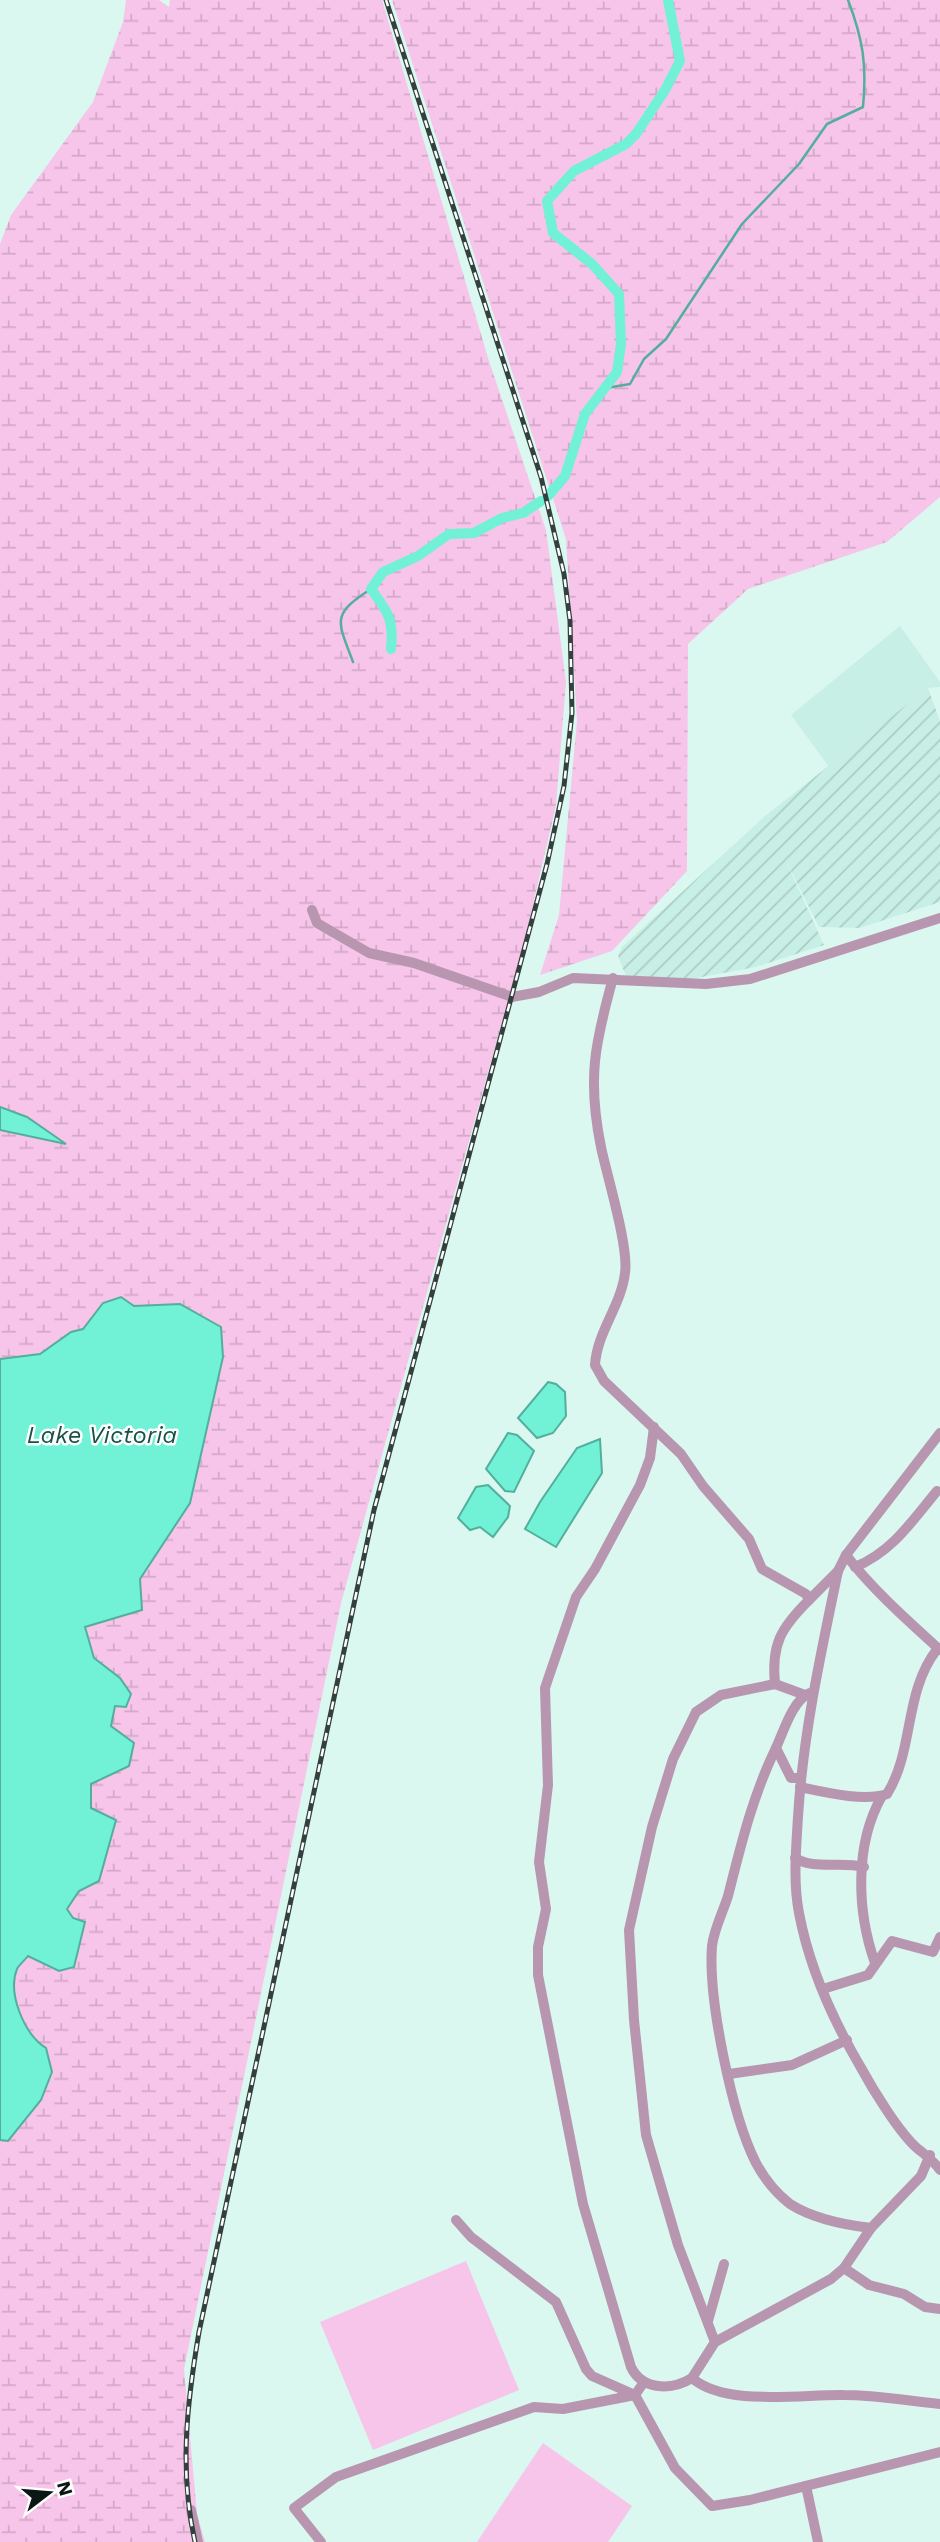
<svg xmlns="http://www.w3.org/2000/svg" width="940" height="2542" font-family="'Work Sans',sans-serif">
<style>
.built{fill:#c8efe5}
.industrial{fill:url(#industrial-furrows)}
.wetland{fill:url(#wetland-marsh)}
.garden{fill:#f7c4ea}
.water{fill:#71f1d6;stroke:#53af9c;stroke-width:2}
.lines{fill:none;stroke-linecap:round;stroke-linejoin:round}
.stream{stroke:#53af9c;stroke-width:2.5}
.canal{stroke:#71f1d6;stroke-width:10}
.street{stroke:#b996b0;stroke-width:10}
.rail-casing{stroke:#33403d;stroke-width:5}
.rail{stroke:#fdfefd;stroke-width:2.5;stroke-dasharray:8;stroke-linecap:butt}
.labels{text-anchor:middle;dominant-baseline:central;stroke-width:5;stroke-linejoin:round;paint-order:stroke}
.water-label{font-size:24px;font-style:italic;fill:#195146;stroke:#fdfefd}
</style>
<defs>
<pattern id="industrial-furrows" width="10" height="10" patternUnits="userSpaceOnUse" patternTransform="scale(1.75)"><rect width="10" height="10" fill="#c8efe5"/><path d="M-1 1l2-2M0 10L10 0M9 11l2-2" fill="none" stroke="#abccc4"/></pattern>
<pattern id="wetland-marsh" width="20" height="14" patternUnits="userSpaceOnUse" patternTransform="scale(1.75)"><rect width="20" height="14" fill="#f7c4ea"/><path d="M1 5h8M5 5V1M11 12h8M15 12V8" fill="none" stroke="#d3a8c8"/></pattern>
</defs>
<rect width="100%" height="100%" fill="#daf8f0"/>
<polygon class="built" points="900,626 940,682 940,687 928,688 832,771 791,715"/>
<polygon class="industrial" points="928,688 940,721 940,902 859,928 819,927 784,857 824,945 756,967 691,979 626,976 618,956 622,947 765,816"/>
<g class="wetland">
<path d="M126 0H159L169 7 170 0H382L488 358 546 530 566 682 556 805 525 939 341 1603 184 2369 197 2514 205 2542H0V2140L8 2141 41 2100 52 2072C37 2046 3 2002 17 1969 19 1965 25 1960 28 1956L59 1971 73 1919 67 1909C88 1875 91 1824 91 1784L129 1766 111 1726 120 1678 94 1658 85 1627 142 1610 140 1579 158 1550 180 1304 134 1306 103 1303 83 1329 71 1332 40 1354 0 1359V1130L63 1143 27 1117 0 1107V244L11 215 93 102 123 22Z"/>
<polygon points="392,0 940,0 940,497 887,542 748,589 688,644 687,871 612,951 540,975 559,915 577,721 566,539"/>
</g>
<g class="garden">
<polygon points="466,2261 519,2390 373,2450 320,2322"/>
<polygon points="543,2443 632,2506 608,2542 477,2542"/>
</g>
<g class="water">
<polygon points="0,1107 27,1117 66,1144 0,1130"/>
<path d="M121 1297 134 1306 180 1304 221 1327 223 1357 190 1503 140 1579 142 1610 85 1627 94 1658 120 1678 131 1694 126 1707 115 1706 111 1726 134 1743 129 1766 91 1784V1808L116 1820 99 1881 79 1891 67 1909 73 1918 85 1922 74 1967 59 1971 28 1956C25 1960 19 1965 17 1969 7 1994 25 2035 46 2048L52 2072 41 2100 8 2141 0 2140V1359L40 1354 71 1332 83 1329 103 1303Z"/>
<polygon points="548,1382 556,1384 565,1392 566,1416 553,1433 537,1438 518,1418"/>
<polygon points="508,1433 517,1435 534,1451 514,1492 505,1491 486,1469"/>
<polygon points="600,1439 602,1473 556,1547 525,1529 540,1502 577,1448"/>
<polygon points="488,1485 510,1506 508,1517 493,1537 480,1527 470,1530 458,1518 476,1487"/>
</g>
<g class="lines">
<g class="stream">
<path d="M606 388 630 384 644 359 666 339 742 224 799 164 827 124 863 107C867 65 863 39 848 0"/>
<path d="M353 662C338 621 330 615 371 589"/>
</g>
<g class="canal">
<polyline points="548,496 565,476 585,414 617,372 621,344 619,294 592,264 553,233 547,201 574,171 626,144 636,134 665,90 680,61 668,0"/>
<path d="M391 649C394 619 388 612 371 589L383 572 418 556 449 534 474 533 502 518 523 513 541 501"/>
</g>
<g class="street">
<polyline points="312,910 317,923 369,953 414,963 512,997 539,992 573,978 706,984 750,979 940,918"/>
<path d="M613 978C595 1043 587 1079 601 1147 607 1176 629 1247 625 1273 621 1306 597 1332 595 1365L604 1381 681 1454 703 1486 749 1539 762 1569 806 1594 809 1600 838 1571"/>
<path d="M654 1427 650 1458 640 1485 595 1569 576 1597 545 1688 548 1785 539 1862 546 1909 538 1947V1975L583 2204 631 2367C642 2390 671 2391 692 2378"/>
<path d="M940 1433 846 1555 838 1571C821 1653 803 1734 798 1817 796 1849 793 1882 799 1913 809 1966 833 2020 860 2066 872 2088 899 2133 918 2149 928 2157 933 2160 940 2170"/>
<path d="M846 1555C872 1589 907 1620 940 1650"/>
<path d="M855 1567C892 1552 912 1521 937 1491"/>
<path d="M775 1684C771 1644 781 1628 809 1600"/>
<path d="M810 1693C792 1700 783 1734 775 1750 752 1798 741 1845 728 1896 723 1912 714 1929 712 1946 708 1999 732 2116 756 2163 764 2178 777 2194 790 2204 812 2218 845 2225 871 2228L921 2176 930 2155"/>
<polyline points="776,1748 791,1778 800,1778"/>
<path d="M800 1787C824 1792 864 1802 887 1794 915 1749 903 1692 938 1648"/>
<path d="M795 1858C813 1870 842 1861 864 1867"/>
<path d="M875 1963C857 1912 854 1845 882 1796"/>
<polyline points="823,1989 868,1975 892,1941 933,1952 940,1937"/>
<polyline points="729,2074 792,2065 847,2040"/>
<polyline points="456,2220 471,2237 556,2302 586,2369 592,2376 635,2395 675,2468 712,2506 750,2500 940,2452"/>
<polyline points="844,2268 871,2228"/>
<path d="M940 2309 925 2307 904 2294 869 2285 844 2268 831 2279 715 2342 692 2378C725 2407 802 2394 844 2395 876 2395 908 2401 940 2404"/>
<polyline points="708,2321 724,2264"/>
<polyline points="715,2342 678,2245 646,2135 634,2020 629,1930 652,1827 673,1759 696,1712 721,1695 775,1684 805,1695"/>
<polyline points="806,2486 818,2542"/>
<polyline points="191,2510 198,2542"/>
<polyline points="321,2542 294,2508 336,2477 534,2407 563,2409 635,2395 644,2382"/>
</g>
<g class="rail-casing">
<path id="rail" d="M195 2542C179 2470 187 2403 199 2332L374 1510 547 864 564 786 572 713 570 621 564 574 541 477 386 0"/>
</g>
<use href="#rail" class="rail"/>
</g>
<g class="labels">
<g class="water-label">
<text x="102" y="1435">Lake Victoria</text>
</g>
</g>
<g transform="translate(49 2493) rotate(74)" stroke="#fdfefd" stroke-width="5" paint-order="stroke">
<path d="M0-5L12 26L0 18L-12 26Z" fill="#0c1614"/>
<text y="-10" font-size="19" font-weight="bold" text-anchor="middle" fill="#0c1614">N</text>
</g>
</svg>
